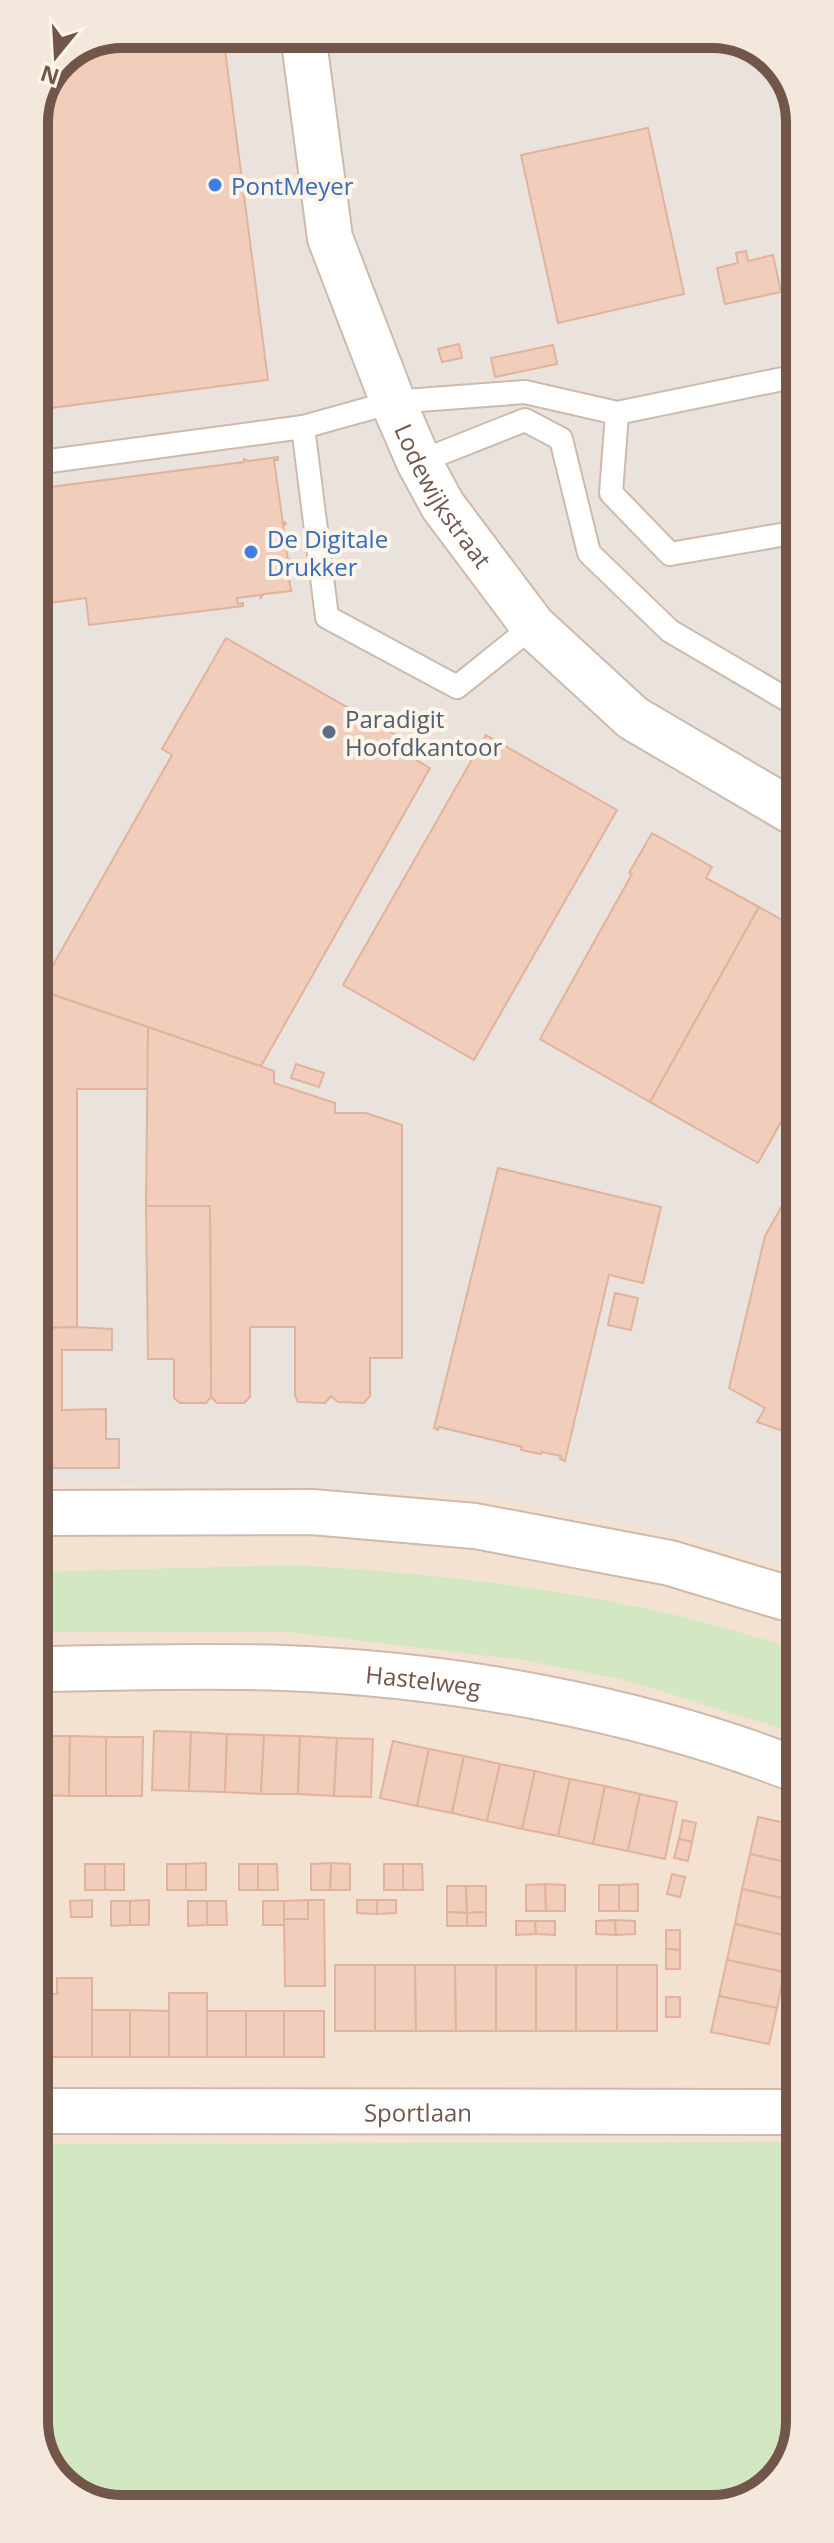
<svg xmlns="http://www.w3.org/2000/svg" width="834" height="2543" font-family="'Open Sans',sans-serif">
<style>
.residential{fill:#f3e2d1}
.industrial{fill:#eae3dd}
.green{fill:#d3e8c2}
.building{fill:#f0cebb;stroke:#e2b39c;stroke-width:2}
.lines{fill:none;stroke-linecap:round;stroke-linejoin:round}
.lane-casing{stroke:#cebaac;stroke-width:26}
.street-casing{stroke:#cebaac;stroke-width:48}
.secondary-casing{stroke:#d1b9aa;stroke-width:48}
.lane{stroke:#fff;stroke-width:22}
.street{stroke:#fff;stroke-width:44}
.secondary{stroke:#fff;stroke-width:44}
.shop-dot{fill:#3f7fe0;stroke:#fef5e8;stroke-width:3}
.service-dot{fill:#5c6f8a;stroke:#fef5e8;stroke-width:3}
.labels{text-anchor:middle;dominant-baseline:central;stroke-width:8;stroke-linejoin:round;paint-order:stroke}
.shop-label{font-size:24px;fill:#366cbe;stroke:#fef5e8;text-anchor:start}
.street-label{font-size:24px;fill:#72564a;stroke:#fef5e8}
.service-label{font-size:24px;fill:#4e5e75;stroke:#fef5e8;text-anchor:start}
.rim{fill:none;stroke:#72564a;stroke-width:10}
</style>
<rect width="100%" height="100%" fill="#fbf1e2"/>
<polygon class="residential" points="36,1482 475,1494 670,1534 799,1568 800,2422 782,2475 734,2506 116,2509 64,2488 37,2443"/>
<polygon class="industrial" points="122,34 718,34 770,55 797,100 799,1568 670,1534 475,1494 36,1482 34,117 60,59"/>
<g class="green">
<path d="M294 1565C421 1573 550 1586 675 1615 717 1625 758 1638 799 1649V1734L625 1680 523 1660 288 1632H36V1572Z"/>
<polygon points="800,2142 800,2422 782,2475 734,2506 116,2509 64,2488 37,2443 37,2144"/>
</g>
<g class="building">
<polygon points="122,34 223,34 268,380 35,410 34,117 60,59"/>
<polygon points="648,128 684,294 558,323 521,155"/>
<polygon points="746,251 748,261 773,255 781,292 725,304 717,268 738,263 736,253"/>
<polygon points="459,344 462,358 442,362 438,349"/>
<polygon points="553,345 557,364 495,377 491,358"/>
<polygon points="278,457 278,460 274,460 283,524 285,522 286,524 283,525 288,560 291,559 287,563 291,591 264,594 260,599 261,595 237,598 238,604 243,603 243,606 89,625 86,598 35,605 35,489 244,462 244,459 248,461"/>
<polygon points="226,638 396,735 390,745 430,768 261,1066 39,990 172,755 162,749"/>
<polygon points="486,735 617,810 474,1060 343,985"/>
<polygon points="652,833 712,867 706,878 759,907 650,1102 540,1039 632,874 629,873"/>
<polygon points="759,907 798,929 798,1092 758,1163 650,1102"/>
<polygon points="39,990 148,1027 148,1089 77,1089 77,1327 42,1328"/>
<polygon points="39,990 41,1088 35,1088 35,991"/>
<polygon points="148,1027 274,1071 274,1083 335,1103 335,1113 366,1113 402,1125 402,1358 370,1358 370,1396 364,1403 338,1402 331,1396 325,1403 298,1402 295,1396 295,1327 250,1327 250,1397 244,1403 217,1403 211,1397 210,1206 146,1206"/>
<polygon points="296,1064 324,1073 319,1087 291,1078"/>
<polygon points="35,1088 41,1088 42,1468 36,1468"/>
<polygon points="498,1168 661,1207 643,1283 609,1275 565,1461 560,1459 561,1456 542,1452 541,1454 521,1450 522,1447 439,1427 438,1430 434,1428"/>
<polygon points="798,1177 799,1427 792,1434 757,1422 765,1408 729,1388 765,1236"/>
<polygon points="146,1206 210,1206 211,1397 206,1403 180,1403 174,1398 174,1359 148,1359"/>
<polygon points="615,1293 638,1298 631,1330 608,1325"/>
<polygon points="77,1327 112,1329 112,1350 62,1350 62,1410 106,1409 106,1439 119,1439 119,1468 42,1468 42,1328"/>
<polygon points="154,1731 191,1732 189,1791 152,1790"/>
<polygon points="191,1732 227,1734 225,1792 189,1791"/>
<polygon points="227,1734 264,1735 261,1794 225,1792"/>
<polygon points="264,1735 300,1736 298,1794 261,1794"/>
<polygon points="36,1736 70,1736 69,1796 36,1795"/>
<polygon points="70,1736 106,1737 106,1796 69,1796"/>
<polygon points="300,1736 337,1738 334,1796 298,1794"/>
<polygon points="106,1737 143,1737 142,1796 106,1796"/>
<polygon points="337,1738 373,1739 371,1797 334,1796"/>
<polygon points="393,1741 429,1749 417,1806 380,1798"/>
<polygon points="429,1749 464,1756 452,1813 417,1806"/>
<polygon points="464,1756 500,1764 487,1821 452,1813"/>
<polygon points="500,1764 535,1771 522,1829 487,1821"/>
<polygon points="535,1771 570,1779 558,1836 522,1829"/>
<polygon points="570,1779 605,1786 593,1844 558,1836"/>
<polygon points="605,1786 640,1794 628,1851 593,1844"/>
<polygon points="640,1794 677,1802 665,1859 628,1851"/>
<polygon points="758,1817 799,1826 799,1865 750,1854"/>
<polygon points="683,1820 696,1823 692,1842 679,1839"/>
<polygon points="679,1839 692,1842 688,1861 674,1858"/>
<polygon points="750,1854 799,1865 799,1902 742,1889"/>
<polygon points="206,1863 206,1890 186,1890 186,1864"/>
<polygon points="331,1863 350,1864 350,1890 330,1890"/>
<polygon points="331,1863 330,1890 311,1890 311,1864"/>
<polygon points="36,1864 52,1864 52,1891 36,1890"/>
<rect x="85" y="1864" width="20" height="26"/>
<rect x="105" y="1864" width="19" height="26"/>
<rect x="167" y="1864" width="19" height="26"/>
<rect x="239" y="1864" width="19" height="26"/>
<polygon points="258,1864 277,1864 278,1890 258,1890"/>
<rect x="384" y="1864" width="19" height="26"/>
<polygon points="403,1864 422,1864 423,1890 403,1890"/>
<polygon points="672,1874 685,1877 680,1897 667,1894"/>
<polygon points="545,1884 565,1885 565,1911 546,1911"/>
<polygon points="545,1884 546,1911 526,1911 526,1885"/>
<polygon points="638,1884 638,1911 619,1911 619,1885"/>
<rect x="599" y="1885" width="20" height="26"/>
<polygon points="447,1886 466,1886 467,1913 447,1912"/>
<polygon points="466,1886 486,1886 486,1912 467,1913"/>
<polygon points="742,1889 799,1902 792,1937 735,1924"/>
<polygon points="92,1900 92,1917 71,1917 70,1901"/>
<polygon points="149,1900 149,1925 130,1925 130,1901"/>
<polygon points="308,1900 308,1919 284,1919 284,1901"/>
<polygon points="308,1900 324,1900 325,1986 285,1986 284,1919 308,1919"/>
<polygon points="357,1900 377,1900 377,1914 357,1913"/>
<polygon points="377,1900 396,1900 396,1913 377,1914"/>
<polygon points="111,1901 130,1901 130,1925 111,1926"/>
<polygon points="188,1901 207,1901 207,1925 188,1926"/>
<polygon points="207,1901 226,1901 227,1925 207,1925"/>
<rect x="263" y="1901" width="21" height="24"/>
<polygon points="447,1912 467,1913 467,1926 447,1926"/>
<polygon points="486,1912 486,1926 467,1926 467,1913"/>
<polygon points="615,1920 616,1935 596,1934 596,1921"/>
<polygon points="615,1920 635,1921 635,1934 616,1935"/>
<polygon points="516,1921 535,1921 536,1934 516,1935"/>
<polygon points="535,1921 555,1921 555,1935 536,1934"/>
<polygon points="735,1924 792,1937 784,1972 727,1960"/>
<polygon points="666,1930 680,1930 680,1950 666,1949"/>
<polygon points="666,1949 680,1950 680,1969 666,1969"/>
<polygon points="727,1960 784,1972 777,2008 719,1996"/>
<rect x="335" y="1965" width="40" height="66"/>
<polygon points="375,1965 415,1965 416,2031 375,2031"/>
<polygon points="415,1965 455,1965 456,2031 416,2031"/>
<polygon points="455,1965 496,1965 496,2031 456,2031"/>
<rect x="496" y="1965" width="40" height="66"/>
<rect x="536" y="1965" width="40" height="66"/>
<rect x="576" y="1965" width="41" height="66"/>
<rect x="617" y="1965" width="40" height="66"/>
<polygon points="57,1978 92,1978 92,2057 52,2057 52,2054 36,2054 36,1984 52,1984 52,1994 57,1994"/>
<rect x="169" y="1993" width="38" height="64"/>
<polygon points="719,1996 777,2008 769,2044 711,2032"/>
<rect x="666" y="1997" width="14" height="20"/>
<rect x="92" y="2010" width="38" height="47"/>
<polygon points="130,2010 169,2011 169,2057 130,2057"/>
<rect x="207" y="2011" width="39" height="46"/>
<rect x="246" y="2011" width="38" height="46"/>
<rect x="284" y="2011" width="40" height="46"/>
</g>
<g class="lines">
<g class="lane-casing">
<g id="lane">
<polyline points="617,413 611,493 670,554 798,532"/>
<polyline points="303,427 327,617 457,687 533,626"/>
<polyline points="419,462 525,420 561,439 589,553 670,631 798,706"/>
<polyline points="35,463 303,427 393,402 525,392 617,413 797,376"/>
</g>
</g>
<g class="street-casing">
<g id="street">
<path id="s1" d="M303 34 330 238 393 402 419 462 443 506 533 626 633 718 798 815"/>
<path id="s2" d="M36 1669C119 1668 202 1665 284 1668 452 1674 643 1709 799 1771"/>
<path id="s3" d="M36 2111 800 2112"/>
</g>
</g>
<g class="secondary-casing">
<polyline id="secondary" points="36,1513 312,1512 475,1526 670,1563 799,1602"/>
</g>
<use href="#lane" class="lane"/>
<use href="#street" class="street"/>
<use href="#secondary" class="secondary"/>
</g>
<g class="shop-dot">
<circle cx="215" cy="185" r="8"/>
<circle cx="251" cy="552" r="8"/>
</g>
<circle class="service-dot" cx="329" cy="732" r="8"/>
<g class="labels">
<g class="shop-label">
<text x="231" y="185">PontMeyer</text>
<text x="267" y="538">De Digitale<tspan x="267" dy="28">Drukker</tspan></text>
</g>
<g class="street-label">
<text stroke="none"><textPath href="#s1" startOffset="488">Lodewijkstraat</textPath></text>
<text stroke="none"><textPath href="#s2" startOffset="388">Hastelweg</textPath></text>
<text stroke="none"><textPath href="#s3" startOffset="382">Sportlaan</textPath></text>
</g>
<g class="service-label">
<text x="345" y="718">Paradigit<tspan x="345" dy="28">Hoofdkantoor</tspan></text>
</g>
</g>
<path d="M0 0H834V2543H0ZM122 48H712A74 74 0 0 1 786 122V2421A74 74 0 0 1 712 2495H122A74 74 0 0 1 48 2421V122A74 74 0 0 1 122 48Z" fill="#f3e8db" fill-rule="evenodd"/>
<path class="rim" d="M122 48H712A74 74 0 0 1 786 122V2421A74 74 0 0 1 712 2495H122A74 74 0 0 1 48 2421V122A74 74 0 0 1 122 48Z"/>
<g transform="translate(56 56) rotate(198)" stroke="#fef5e8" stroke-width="6" paint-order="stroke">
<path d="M0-6L14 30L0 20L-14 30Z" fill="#72564a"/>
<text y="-12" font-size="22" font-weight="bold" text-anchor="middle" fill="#72564a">N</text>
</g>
</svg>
